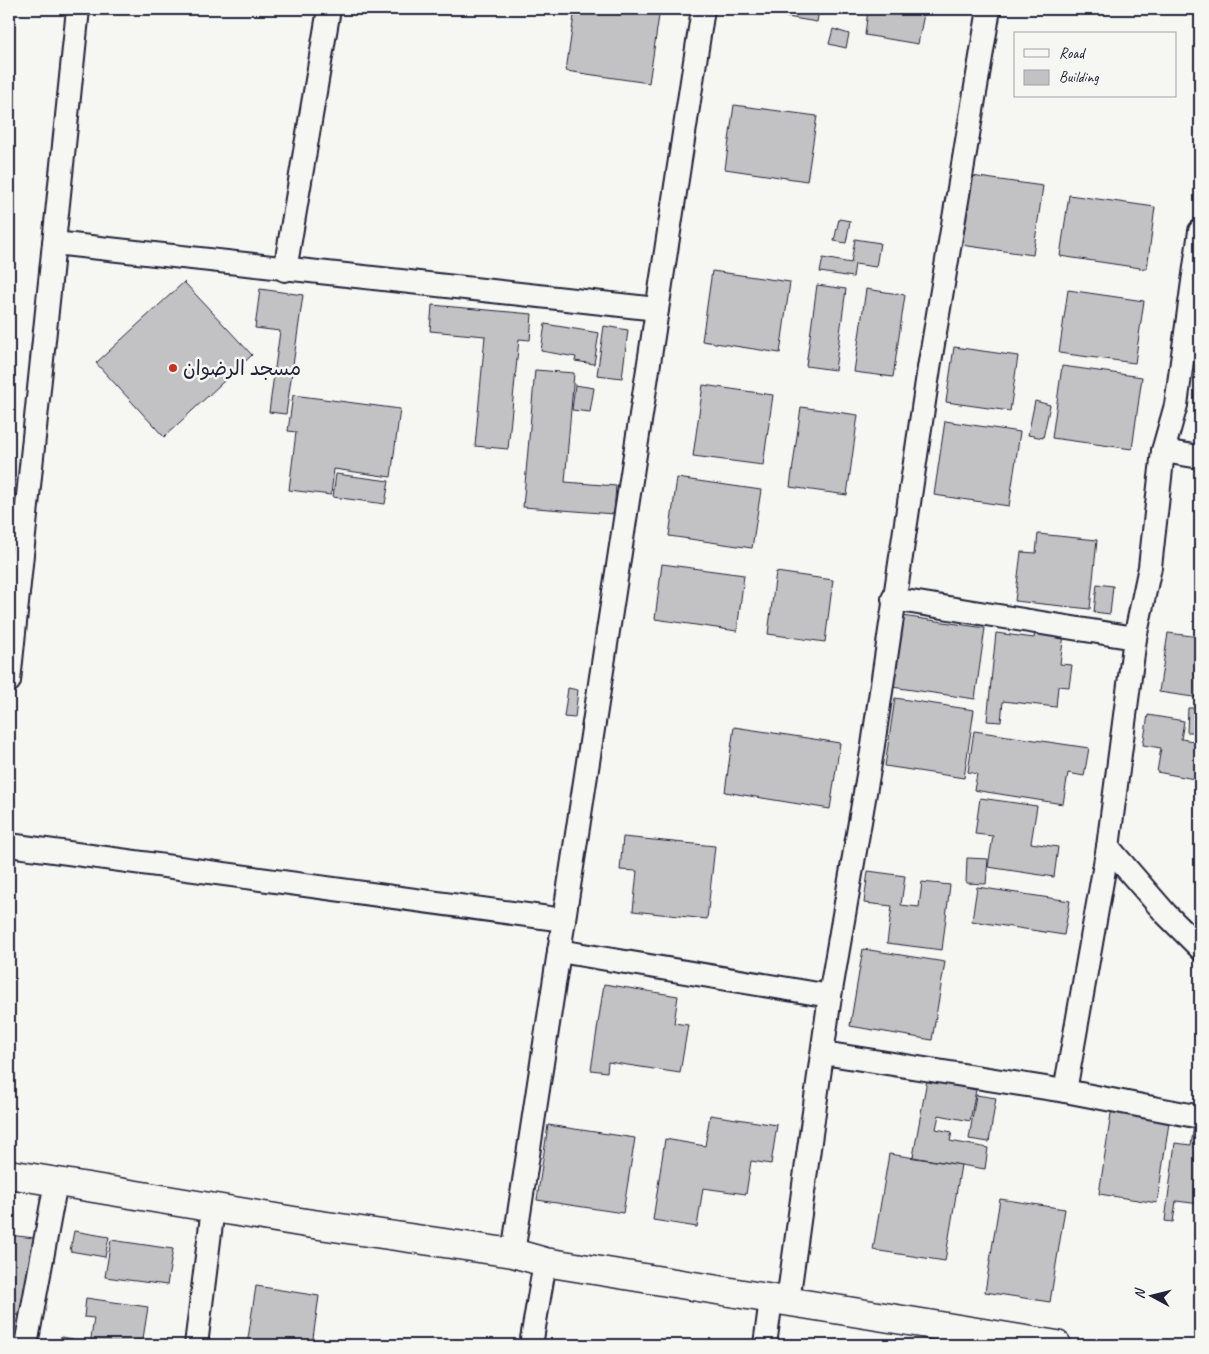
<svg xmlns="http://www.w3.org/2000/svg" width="1209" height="1354" font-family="Caveat,'Playpen Sans Arabic',sans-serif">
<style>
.building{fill:#c2c2c4;stroke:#22223b}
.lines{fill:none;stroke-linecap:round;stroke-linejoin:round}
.minor-casing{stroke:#22223b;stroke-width:26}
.tertiary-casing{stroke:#22223b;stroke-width:31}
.minor{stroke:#f6f6f2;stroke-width:22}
.tertiary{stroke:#f6f6f2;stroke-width:28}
.poi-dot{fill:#c8321e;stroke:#f6f6f2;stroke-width:2}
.labels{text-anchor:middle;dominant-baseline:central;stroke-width:5;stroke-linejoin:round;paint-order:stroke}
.poi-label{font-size:20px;fill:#22223b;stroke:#f6f6f2;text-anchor:start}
</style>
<rect width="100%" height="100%" fill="#f6f6f2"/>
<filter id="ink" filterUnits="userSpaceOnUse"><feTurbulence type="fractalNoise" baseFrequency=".02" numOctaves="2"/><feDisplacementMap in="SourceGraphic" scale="10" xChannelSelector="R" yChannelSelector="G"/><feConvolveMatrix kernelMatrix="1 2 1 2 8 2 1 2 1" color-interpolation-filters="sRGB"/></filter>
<g filter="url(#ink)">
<g class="building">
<polygon points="575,9 660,9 649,83 566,71"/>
<polygon points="739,9 819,9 817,22"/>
<polygon points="868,9 925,9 918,44 865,35"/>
<polygon points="833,29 849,34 846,48 829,44"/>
<polygon points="734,105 817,116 807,181 725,169"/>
<polygon points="971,176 1043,186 1033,255 961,245"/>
<polygon points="1069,195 1155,207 1147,269 1060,256"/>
<polygon points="839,219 850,221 846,243 834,241"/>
<polygon points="855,239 880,243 876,267 855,264 853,277 820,272 823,258 851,263"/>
<polygon points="712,271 790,282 780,353 702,341"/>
<polygon points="184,282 252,355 164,437 96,363"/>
<polygon points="817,285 846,289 835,370 806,366"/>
<polygon points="260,289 303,295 286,414 269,412 280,331 255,328"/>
<polygon points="866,289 905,295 893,377 854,372"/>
<polygon points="1068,290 1144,301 1135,363 1059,353"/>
<polygon points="432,305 532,314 530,340 519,339 508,449 475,446 485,336 430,331"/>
<polygon points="545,324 599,333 594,364 575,361 576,357 541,351"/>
<polygon points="604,326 628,330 622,378 597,375"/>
<polygon points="954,347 1018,356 1010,411 946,402"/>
<polygon points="1062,366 1142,377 1132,449 1052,438"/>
<polygon points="535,370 574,373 565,482 616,486 614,514 523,507"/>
<polygon points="575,385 594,388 590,412 572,410"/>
<polygon points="703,385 773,395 763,465 693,456"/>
<polygon points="293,395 400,409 391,477 334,469 331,495 289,490 296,432 288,431"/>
<polygon points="1035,401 1050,405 1043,438 1028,435"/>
<polygon points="801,407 858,415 847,495 790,487"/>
<polygon points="945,421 1020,432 1009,506 934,495"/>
<polygon points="336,474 389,481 385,504 333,497"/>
<polygon points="677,478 761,490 752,548 669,536"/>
<polygon points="1038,534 1097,540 1090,609 1015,601 1021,552 1036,553"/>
<polygon points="662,564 744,575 737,631 655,619"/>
<polygon points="776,572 833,580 825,642 768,634"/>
<polygon points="1097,584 1113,586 1110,614 1094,612"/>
<polygon points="902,616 985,628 975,699 892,687"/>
<polygon points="1035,631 1064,634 1060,664 1072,665 1069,687 1058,686 1056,707 1003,701 1001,722 987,721 996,633 1034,638"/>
<polygon points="1168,633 1200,637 1200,698 1159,692"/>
<polygon points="568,688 578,690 575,718 564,717"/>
<polygon points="895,698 974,710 964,778 885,766"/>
<polygon points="1188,708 1200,708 1200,732 1187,732"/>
<polygon points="1148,715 1184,721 1181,739 1200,742 1200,780 1157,772 1161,748 1143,745"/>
<polygon points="734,727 840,743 830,809 725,792"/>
<polygon points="974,731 1089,748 1084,776 1068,773 1063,804 974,790 977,774 968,772"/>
<polygon points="980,798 1037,806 1031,843 1058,847 1054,877 988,867 993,836 975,834"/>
<polygon points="623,837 715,846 707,919 633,911 637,871 620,870"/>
<polygon points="967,858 988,859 986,884 966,883"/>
<polygon points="868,871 905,876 901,905 919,907 922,882 950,885 942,950 887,943 892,906 864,903"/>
<polygon points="977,887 1070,901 1064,935 972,921"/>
<polygon points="863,949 945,962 932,1040 850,1026"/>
<polygon points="604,984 678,996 674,1023 688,1025 680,1073 608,1062 607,1072 591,1070"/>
<polygon points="927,1080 976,1090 970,1121 939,1115 936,1129 952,1132 950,1141 988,1148 985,1169 913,1157"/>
<polygon points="976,1095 996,1098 989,1142 969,1139"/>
<polygon points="1112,1107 1170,1116 1157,1203 1099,1194"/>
<polygon points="710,1115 777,1125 771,1164 751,1161 746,1194 703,1188 697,1227 653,1220 665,1139 705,1146"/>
<polygon points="1195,1120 1200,1120 1200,1204 1176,1201 1173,1222 1165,1221 1175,1143 1191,1145"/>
<polygon points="548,1125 635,1138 623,1213 537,1200"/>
<polygon points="889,1154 961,1165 945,1261 873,1250"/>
<polygon points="1000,1199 1065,1209 1050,1302 985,1292"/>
<polygon points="74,1231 109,1237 105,1257 70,1251"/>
<polygon points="9,1235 35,1238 24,1316 9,1314"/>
<polygon points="111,1240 173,1249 167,1285 105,1277"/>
<polygon points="256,1286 319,1296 312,1345 247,1345"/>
<polygon points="86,1298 148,1307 142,1345 90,1345 94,1318 84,1317"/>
<polygon points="61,1337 73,1339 72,1345 59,1345"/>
</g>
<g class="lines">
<g class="minor-casing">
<g id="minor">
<polyline points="54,243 657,309"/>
<polyline points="285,270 329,9"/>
<polyline points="1163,451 1200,457"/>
<polyline points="893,599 1135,638"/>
<polyline points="9,681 78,9"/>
<polyline points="9,845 564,920"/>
<polyline points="1108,847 1166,914 1200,948"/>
<polyline points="559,951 830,996"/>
<polyline points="823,1053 1065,1091 1200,1117"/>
<polyline points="1065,1091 1108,847 1135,638 1150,567 1163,451 1176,405 1200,231"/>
<polyline points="513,1253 703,9"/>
<polyline points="788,1301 830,996 872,752 929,368 989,9"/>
<polyline points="26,1345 56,1182"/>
<polyline points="196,1345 213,1208"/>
<polyline points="531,1345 545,1262"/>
<polyline points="765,1345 771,1299"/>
</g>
</g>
<g class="tertiary-casing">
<polyline id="tertiary" points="9,1174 306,1223 513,1253 545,1262 1057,1345"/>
</g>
<use href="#minor" class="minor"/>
<use href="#tertiary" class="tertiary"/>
</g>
</g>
<circle class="poi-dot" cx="173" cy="368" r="5"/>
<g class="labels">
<g class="poi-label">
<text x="183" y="368">مسجد الرضوان</text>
</g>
</g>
<rect width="1209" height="1354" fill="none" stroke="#f6f6f2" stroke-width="30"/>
<rect x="15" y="15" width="1179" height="1324" fill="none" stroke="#22223b" stroke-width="2" filter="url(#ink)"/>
<rect x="1014" y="32" width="162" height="65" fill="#f6f6f2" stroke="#a1a1a9"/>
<rect x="1024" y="49" width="25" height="8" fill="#f6f6f2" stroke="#a1a1a9"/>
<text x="1059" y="58" font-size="15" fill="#22223b">Road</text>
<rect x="1024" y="70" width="25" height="15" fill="#c2c2c4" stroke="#a1a1a9"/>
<text x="1059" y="82" font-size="15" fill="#22223b">Building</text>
<g transform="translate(1152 1296) rotate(277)" stroke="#f6f6f2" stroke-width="4" paint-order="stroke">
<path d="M0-4L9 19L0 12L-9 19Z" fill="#22223b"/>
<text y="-8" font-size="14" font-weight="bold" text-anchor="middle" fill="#22223b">N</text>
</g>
</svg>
